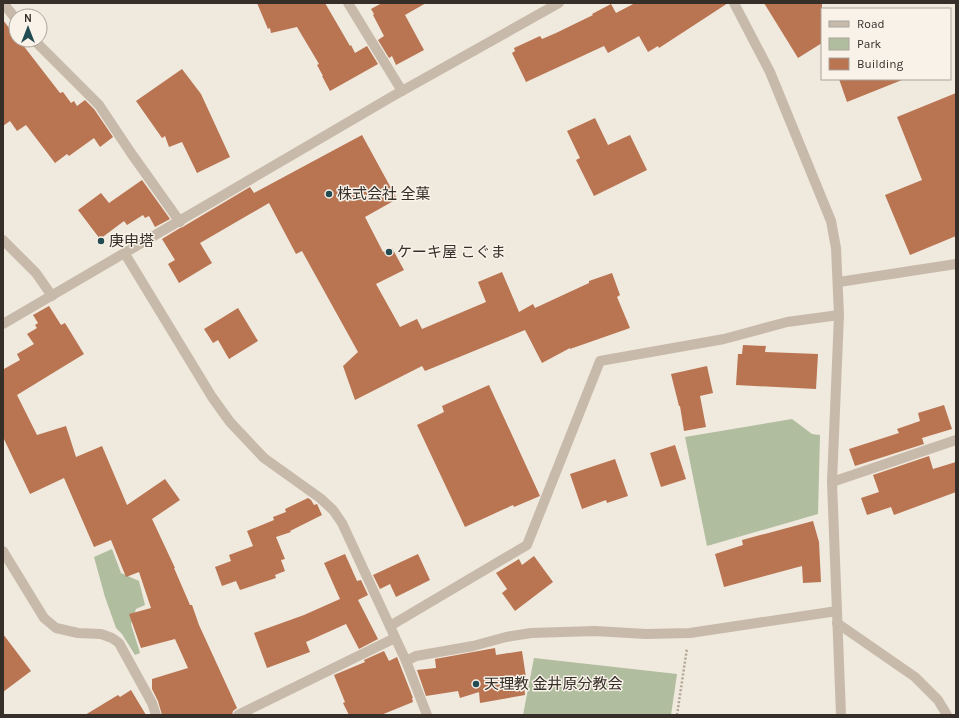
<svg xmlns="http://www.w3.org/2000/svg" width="959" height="718" font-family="Karla,'Noto Sans JP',sans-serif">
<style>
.green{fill:#b0bd9f}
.building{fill:#b97452}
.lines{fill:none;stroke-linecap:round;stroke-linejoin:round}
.path{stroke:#b2a495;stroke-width:2.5;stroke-dasharray:2 2;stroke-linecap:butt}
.minor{stroke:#c7baaa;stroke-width:10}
.poi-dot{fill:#234b52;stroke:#f8f2e9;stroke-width:1.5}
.labels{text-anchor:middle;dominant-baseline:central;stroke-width:3;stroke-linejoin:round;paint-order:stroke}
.poi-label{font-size:15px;fill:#352e29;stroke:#f8f2e9;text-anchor:start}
</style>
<rect width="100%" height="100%" fill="#f0e9dd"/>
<g class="green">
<polygon points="792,419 812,434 820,435 818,514 707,546 685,437"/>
<polygon points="112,549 121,573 139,581 145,605 136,609 131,624 140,653 135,655 122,634 116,628 105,597 94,557"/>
<polygon points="534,658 677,674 671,715 523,715"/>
</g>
<g class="building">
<polygon points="257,3 325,3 350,46 351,45 355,53 367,46 378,64 330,91 322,76 323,76 317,65 319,64 297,27 271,33 270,28 268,29"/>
<polygon points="382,3 426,3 405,15 424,50 396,65 392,56 389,58 378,40 384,36 373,15 374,14 371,9"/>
<polygon points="635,3 728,3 659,48 658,46 648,52 639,36 608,53 604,46 526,82 512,53 515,51 514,48 540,36 542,39 556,33 593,15 592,14 611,4 616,13"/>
<polygon points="764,3 822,3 822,43 798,58"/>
<polygon points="3,20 16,37 16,40 19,40 60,93 63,92 71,103 74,101 77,106 85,100 94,109 113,137 100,147 94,138 69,156 67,154 55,163 26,125 17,131 10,121 3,126"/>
<polygon points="182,69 201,94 230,157 197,173 182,142 169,147 165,136 162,138 136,101"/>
<polygon points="839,79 902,79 902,80 847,102"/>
<polygon points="956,93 956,236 910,255 885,195 922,180 897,117"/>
<polygon points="595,118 608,145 630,135 647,170 594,196 576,160 580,158 567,131"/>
<polygon points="362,135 397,199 365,217 383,252 392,248 404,270 376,284 400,327 417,319 422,329 486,302 478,282 502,272 519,312 533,304 535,308 589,283 589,281 612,273 620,295 617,297 630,328 570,349 570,348 542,363 525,330 425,371 422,366 355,400 343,366 358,352 302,251 296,254 269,203 200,243 212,263 179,283 168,264 175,260 162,239 180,228 183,227 186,225 250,187 254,193"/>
<polygon points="142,180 170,219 155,227 149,216 145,218 143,215 127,225 124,221 100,239 78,210 101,193 109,203"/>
<polygon points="49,306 61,325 65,323 84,354 17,395 37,435 66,426 76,457 102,446 127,505 165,479 180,500 152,519 175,568 174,568 190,605 192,605 199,625 237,708 233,711 232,715 162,715 158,701 152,689 152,679 188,668 175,639 141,648 129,614 151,608 139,572 126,577 111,540 94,547 64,478 30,494 3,437 3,367 4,369 20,360 17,354 34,344 27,334 37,328 35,325 38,323 33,315"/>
<polygon points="238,308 258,341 229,359 218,340 213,343 204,329"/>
<polygon points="743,345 766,346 765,352 818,354 816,389 736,385 738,354 742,354"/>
<polygon points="707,366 713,393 700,396 706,427 684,431 680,406 679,406 671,374"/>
<polygon points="489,385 540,496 514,507 513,505 465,527 417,425 444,412 442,406"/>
<polygon points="944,405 952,429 922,438 924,444 855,466 849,449 899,433 897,429 920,421 918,413"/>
<polygon points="675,445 686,479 661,487 650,453"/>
<polygon points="929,456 933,469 956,462 956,492 894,515 891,507 867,515 861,498 879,492 873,475"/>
<polygon points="615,459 628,496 607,503 606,500 582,509 570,474"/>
<polygon points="308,498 311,500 314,505 317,504 322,515 290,531 291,532 276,537 285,559 281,560 285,571 275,575 276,578 240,590 236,581 222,586 215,567 231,561 229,555 253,546 247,531 274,520 273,517 286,512 285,509"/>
<polygon points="813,521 819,542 821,582 803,583 802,566 724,587 715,554 743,545 742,540"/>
<polygon points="345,554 357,581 361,580 368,595 358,600 378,639 359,649 346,624 306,642 310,652 267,668 254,633 304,615 340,599 324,563"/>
<polygon points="418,554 430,580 396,597 390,584 380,589 373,575"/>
<polygon points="534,556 553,582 515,611 502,593 507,589 496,573 519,559 522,565"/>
<polygon points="3,634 31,671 3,692"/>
<polygon points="495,648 496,655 522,651 527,684 524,684 525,695 480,703 479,692 460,698 458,691 426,696 417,670 436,668 435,659"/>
<polygon points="384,651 389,661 397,657 413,698 412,698 413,702 381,715 349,715 343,703 345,702 334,675 365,662 364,660"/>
<polygon points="131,690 146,715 85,715 118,695 120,697"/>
</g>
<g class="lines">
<polyline class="path" points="677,715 687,648"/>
<g class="minor">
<polyline points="3,3 16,19"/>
<polyline points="348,3 402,91"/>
<polyline points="734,3 770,72 831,221 836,248 839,315 832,482 841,715"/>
<polyline points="34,40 99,105 131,153 180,222"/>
<polyline points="3,240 36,273 52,296"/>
<polyline points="125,254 212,397 230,422 264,458 320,498 333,510 342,523 406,661 427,715"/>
<polyline points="839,282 956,264"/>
<polyline points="3,324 393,96 559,3"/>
<polyline points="832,482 956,440"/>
<polyline points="3,551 44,618 56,628 78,633 101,634 112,638 119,643 152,703 156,715"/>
<polyline points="837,623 915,677 938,700 947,715"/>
<polyline points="390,626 527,545 600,361 724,339 787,322 839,315"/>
<polyline points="406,661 416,656 473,646 506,637 531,633 595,631 646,634 690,633 837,611"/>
<polyline points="238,715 395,638"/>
</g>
</g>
<g class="poi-dot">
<circle cx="329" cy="194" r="4"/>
<circle cx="101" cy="241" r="4"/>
<circle cx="389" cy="252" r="4"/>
<circle cx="476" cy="684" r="4"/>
</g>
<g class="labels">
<g class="poi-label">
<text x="337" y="194">株式会社 全菓</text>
<text x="109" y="241">庚申塔</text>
<text x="397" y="252">ケーキ屋 こぐま</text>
<text x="484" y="684">天理教 金井原分教会</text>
</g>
</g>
<rect width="959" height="718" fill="none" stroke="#352e29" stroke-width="8"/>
<rect x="821" y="8" width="130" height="72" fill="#f8f2e9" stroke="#aaa49c"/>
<rect x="829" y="21" width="20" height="6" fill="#c7baaa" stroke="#aaa49c"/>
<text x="857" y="28" font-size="12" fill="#352e29">Road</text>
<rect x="829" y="38" width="20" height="12" fill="#b0bd9f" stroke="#aaa49c"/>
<text x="857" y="48" font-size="12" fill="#352e29">Park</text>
<rect x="829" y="58" width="20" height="12" fill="#b97452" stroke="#aaa49c"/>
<text x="857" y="68" font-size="12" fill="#352e29">Building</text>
<g transform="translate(28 28)"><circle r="19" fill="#f8f2e9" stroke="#aaa49c"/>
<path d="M0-3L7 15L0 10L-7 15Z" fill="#234b52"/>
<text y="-6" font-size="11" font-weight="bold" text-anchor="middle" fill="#352e29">N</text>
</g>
</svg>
